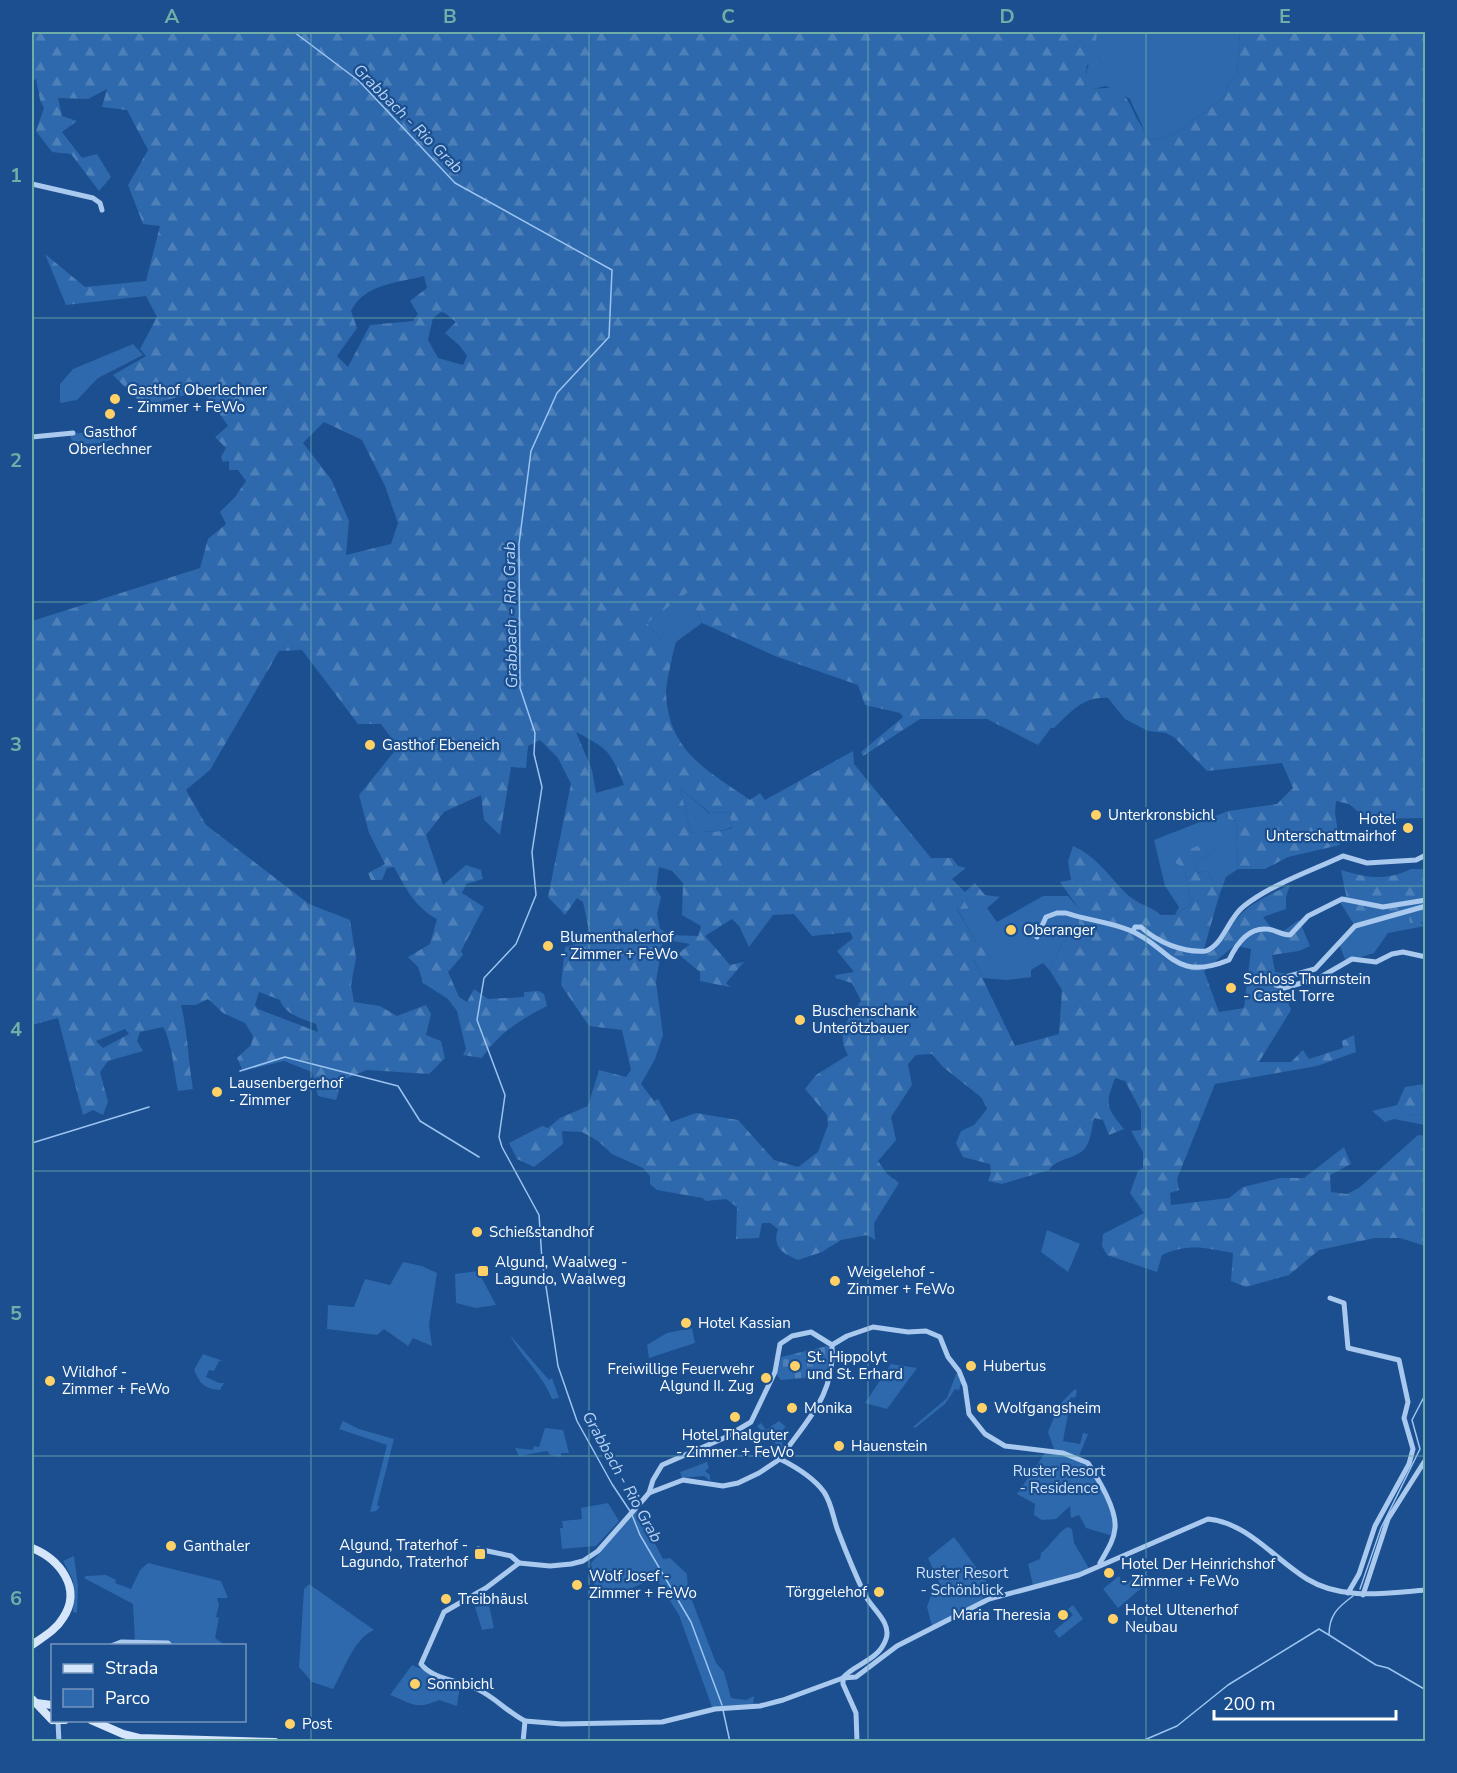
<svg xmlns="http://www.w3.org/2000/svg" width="1457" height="1773" font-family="'Nunito Sans',sans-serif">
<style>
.green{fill:#2e69ad}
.forest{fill:url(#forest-firs);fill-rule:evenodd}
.cemetery{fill:url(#cemetery-stones)}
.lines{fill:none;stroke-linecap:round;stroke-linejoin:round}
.stream{stroke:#9cc4f0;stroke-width:1.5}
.minor{stroke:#a9c9ee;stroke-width:5}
.secondary{stroke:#d6e6fa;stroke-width:8}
.grid{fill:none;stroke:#6fada8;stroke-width:1.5;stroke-opacity:0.55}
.poi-dot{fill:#ffd166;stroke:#1b4f8f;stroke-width:2}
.labels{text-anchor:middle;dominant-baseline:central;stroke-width:4.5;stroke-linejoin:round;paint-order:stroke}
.poi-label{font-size:15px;fill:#fff;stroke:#1b4f8f;text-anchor:start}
.park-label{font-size:15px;fill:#cfe3fa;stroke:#1b4f8f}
.water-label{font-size:16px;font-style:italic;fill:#b5d3f5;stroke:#1b4f8f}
.neatline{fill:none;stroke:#6fada8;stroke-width:2}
.grid-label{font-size:20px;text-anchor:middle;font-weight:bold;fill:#6fada8}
</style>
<defs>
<pattern id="forest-firs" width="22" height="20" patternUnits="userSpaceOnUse" patternTransform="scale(1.5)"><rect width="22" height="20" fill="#2e69ad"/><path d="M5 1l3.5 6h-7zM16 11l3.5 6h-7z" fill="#4d80b9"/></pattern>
<pattern id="cemetery-stones" width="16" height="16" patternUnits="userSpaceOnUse" patternTransform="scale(1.5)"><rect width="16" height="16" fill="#2e69ad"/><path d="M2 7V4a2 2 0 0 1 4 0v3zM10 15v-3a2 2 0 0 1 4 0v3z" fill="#4d80b9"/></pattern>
</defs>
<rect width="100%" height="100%" fill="#1b4f8f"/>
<g class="green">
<path d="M1097 32H1240L1237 74 1229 83 1225 97 1173 135 1154 140 1146 138C1144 124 1135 113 1130 99L1106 86 1084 91C1084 69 1095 53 1097 32Z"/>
<polygon points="133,344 143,355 98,378 77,400 60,403 60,384 73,369"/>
<path d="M117 426 121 432C109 447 91 442 74 445L69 434 92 432 96 438Z"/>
<polygon points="688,591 702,623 676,642 673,653 647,623"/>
<path d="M680 788 709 813 729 812 732 827C716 834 708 830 691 833Z"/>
<polygon points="1228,811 1228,819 1236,821 1238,869 1226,877 1219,896 1208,871 1197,873 1194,863 1217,850 1169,857 1185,870 1191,904 1175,915 1179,907 1165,886 1154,840"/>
<polygon points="1043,896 1068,896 1079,909 1079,935 1062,943 1050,971 1043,963 1031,970 1031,977 1007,980 982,978 974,960 996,955 977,944 957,908 987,908 997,922"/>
<polygon points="1408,912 1425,926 1388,933 1374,953 1346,962 1339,944 1350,930"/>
<polygon points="1397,1105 1410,1116 1425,1114 1425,1125 1394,1119 1385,1122 1372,1111"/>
<polygon points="1047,1230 1080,1244 1068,1272 1041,1252"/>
<polygon points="403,1262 422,1266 437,1273 429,1325 432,1346 413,1338 408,1346 384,1329 377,1335 327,1329 328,1305 354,1307 365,1279 390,1285"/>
<polygon points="478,1271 496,1305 476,1308 456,1303 455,1274"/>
<polygon points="692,1328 695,1343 649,1358 647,1345 667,1333"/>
<path d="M510 1335 549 1380 552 1378 559 1398 552 1399C543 1375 522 1358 510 1335Z"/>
<path d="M203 1354 223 1361H219L214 1371 209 1370 206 1377 219 1383H224L220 1390C205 1389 200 1384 194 1370Z"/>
<polygon points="891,1364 917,1368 887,1409 865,1403"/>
<polygon points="956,1374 960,1374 962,1380 959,1390 955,1389 945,1404 915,1428 913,1427 947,1398"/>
<polygon points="1075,1389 1077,1391 1075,1398 1071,1397 1069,1402 1073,1404 1070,1412 1073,1413 1068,1414 1063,1441 1080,1444 1083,1433 1088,1434 1079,1456 1054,1449 1048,1432 1059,1405"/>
<polygon points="343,1421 359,1429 394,1439 377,1505 380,1507 376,1511 370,1512 387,1445 339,1429"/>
<polygon points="779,1421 786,1427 783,1429 786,1434 782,1444 785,1447 780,1450 768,1433 765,1435 757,1426 761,1423 766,1430"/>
<polygon points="545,1428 563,1430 569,1453 561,1453 561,1457 550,1455 547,1451 519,1456 515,1448 533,1450 534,1446 539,1447"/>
<polygon points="1047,1450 1082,1458 1091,1468 1114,1517 1113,1536 1086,1528 1079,1515 1071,1518 1070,1506 1056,1519 1042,1520 1034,1515 1035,1504 1017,1494"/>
<polygon points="707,1462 709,1468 705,1471 710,1475 710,1481 704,1476 682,1478 680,1472"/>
<polygon points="608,1503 619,1521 596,1546 562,1549 560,1528 563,1528 562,1521 582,1519 581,1508"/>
<polygon points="637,1510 663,1559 670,1558 687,1574 688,1590 716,1663 724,1672 731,1698 746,1700 754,1696 753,1707 713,1710 679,1615 655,1577 616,1596 613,1593 603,1596 595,1588 591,1563"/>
<path d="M1067 1527 1072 1529 1074 1543 1090 1570 1034 1589 1028 1564 1040 1559 1041 1553C1051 1545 1056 1535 1067 1527Z"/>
<polygon points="954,1537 986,1581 982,1596 984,1601 932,1626 927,1607 932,1592 941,1587 928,1558"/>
<polygon points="74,1556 78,1586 77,1613 73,1612 73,1580 63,1561"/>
<polygon points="148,1563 221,1581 228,1598 217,1598 219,1605 216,1617 219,1618 215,1638 225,1645 135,1643 133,1604 84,1578 86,1576 106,1575 116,1580 115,1583 131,1589 140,1570"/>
<polygon points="1119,1576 1124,1586 1137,1576 1145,1585 1118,1608 1103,1589"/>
<path d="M309 1584 374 1630C354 1638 344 1670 333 1689L312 1682 299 1667 304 1589Z"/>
<polygon points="489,1605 494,1628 482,1630 475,1607"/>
<polygon points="1073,1605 1083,1619 1059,1638 1054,1631 1073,1615 1068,1609"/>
<path d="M412 1665 460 1685 457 1706 439 1700C416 1710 413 1704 390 1695Z"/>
</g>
<g class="forest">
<path d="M32 32H1097L1095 51 1106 60 1087 65 1084 90C1118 86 1122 85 1136 117 1140 125 1145 128 1146 138L1154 140 1173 135 1225 97 1229 83 1237 74 1240 32H1425V818L1367 819 1349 804 1336 801 1335 813 1340 845 1288 857 1265 869H1238L1236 821 1228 819V811L1277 804 1293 788 1282 763 1207 771 1175 738 1166 733 1148 731 1125 719 1108 698C1083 696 1071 712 1054 728H1051L1038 745 987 719H920L863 756 861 752 903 717 900 713 865 705 858 685 775 656 702 623 688 592 647 623 673 653C671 665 666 681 666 694 669 752 707 770 750 800L760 793 765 800 853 751 854 764 931 858H952L958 866 966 868 952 879 965 892 975 883 985 895 1000 897 987 908 957 909 977 944 996 951V955L974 961 1015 1046 1059 1034 1062 990 1050 971 1062 943 1079 935V909L1060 882 1071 880 1068 861 1073 846C1098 857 1110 878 1129 896 1138 904 1152 907 1161 915H1175L1191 904 1185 870 1168 857 1214 840 1217 850 1194 863 1197 873 1208 871 1219 896 1204 949 1212 951C1240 911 1246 905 1290 885L1286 897V909L1263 917 1270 926 1282 932 1299 920 1310 946 1299 951 1272 955 1275 972 1289 974 1284 993 1291 1010 1259 1062H1291L1303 1050 1309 1059 1343 1048 1342 1041 1354 1035 1356 1052 1317 1066 1215 1084 1177 1179 1179 1190 1170 1193 1171 1205 1229 1198 1243 1187 1280 1178H1304L1344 1147 1351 1164 1330 1175 1331 1192 1347 1194 1359 1188 1418 1135 1425 1136V1246L1400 1238H1375L1319 1250 1289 1275 1246 1287 1231 1281 1233 1253C1205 1248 1188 1243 1162 1255L1157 1272 1107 1255 1102 1246 1103 1234 1144 1213 1130 1193 1138 1171 1143 1168V1152L1131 1131 1141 1130V1111L1125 1081 1115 1078C1105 1105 1106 1107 1124 1129L1109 1135 1103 1120 1094 1118C1092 1126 1091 1140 1086 1147 1078 1159 1056 1158 1049 1170L1002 1184 988 1181 991 1172 990 1164 963 1157 956 1143 961 1131 974 1125 987 1109 982 1098 943 1067 932 1054 916 1055 908 1064 912 1085 891 1117 896 1140 878 1161 887 1174 899 1183 874 1223 875 1240 867 1235 841 1240 822 1252 798 1260C782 1253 772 1247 778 1229L770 1223H762L759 1238 736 1239 737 1207 726 1199 706 1201 702 1198 657 1190 650 1184V1176L643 1168 612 1154 598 1141 582 1132 562 1131 563 1144 534 1167 517 1159 509 1143 542 1126 548 1128 560 1118 588 1106 599 1070 626 1077 631 1070 622 1030 589 1026 561 985 565 947 591 940 583 902 577 898 565 915 548 897 571 784 558 758 540 740 528 746 526 768 511 767 500 835 484 820 481 795 444 812 426 835 443 885 466 865 481 870 483 879 466 884 462 893 484 907 461 951 463 955 448 972 459 997 467 1002 474 989 488 999 524 997V992L539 991 544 994 547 1006C521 1019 499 1033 482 1058L463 1055 466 1049 457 1011 448 999 423 983 418 967 408 957 430 944 437 919C415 908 405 887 394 867L387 868 382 880H371L368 873 385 864 369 833 359 795 398 747 381 724H358L302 650 279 651 210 770 186 790 206 825 309 904 350 920 356 958 351 985 354 1002 380 1006 397 1016 426 1005 431 1014 426 1035 441 1041 445 1058 429 1074 367 1070 342 1080 336 1100 318 1096 312 1072 284 1061 243 1071 237 1058 251 1045 253 1036 245 1023 223 1013 208 999 196 1005H181C188 1033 188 1061 193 1089L178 1091C174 1072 172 1042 163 1027L140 1032 137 1041 143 1051 108 1061 100 1072 108 1102 103 1115 93 1110 83 1115 58 1018 32 1025V621L200 568 208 539 226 524 220 512 235 497 246 481 238 470H229V461L223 462 221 457 226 448 215 437 228 426 203 390 144 406 113 375 146 356 140 349 157 317 146 296 66 305 45 254 85 287 146 281 160 226 143 224 128 185 148 150 127 110 102 107 107 89 88 99 58 98 62 116 77 121 62 132 82 158 97 154 111 177 99 191 71 154 52 152 36 131 44 108 40 100 36 79 32 81ZM424 276 427 288 410 301 418 314 413 321 370 325 348 367 337 356 357 328 351 311C364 284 397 283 424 276ZM441 312 445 313 456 322 445 333 460 346 467 356 463 365 438 358 428 340 433 318ZM324 422 362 440 385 486 398 523 391 544 346 555 349 521 331 479 303 443ZM576 732C608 749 610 750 624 785L596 793 592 770ZM680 788 710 813 729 812 732 828C715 834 708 830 691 833ZM659 867 672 871 683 883 682 915 701 926 698 936 670 935 660 929 657 914 661 897 656 889ZM794 914 812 936 850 932 853 938 837 951 854 972 836 975 835 978 852 983 861 1001C848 1018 835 1034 848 1055L816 1075 805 1089 827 1115 828 1125 818 1152 798 1167 774 1160 738 1120 696 1113 671 1122 658 1099 654 1101 641 1084 655 1059 663 1035 656 982 663 939 690 944 678 954 700 972V981L730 987 726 983 744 962 730 965 705 936 732 919 739 926 749 947 773 915ZM1235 945 1251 949 1244 1008 1219 1012 1204 971ZM259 992 280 1000C284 1014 303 1019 316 1024L318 1032 258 1009 255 1005ZM125 1029 129 1034 103 1048 96 1041Z"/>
<path d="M1411 869H1425V926L1422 922 1410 923 1408 913 1355 926 1340 902 1346 895 1341 870C1367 878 1386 881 1411 869Z"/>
<polygon points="1425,1084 1425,1114 1410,1116 1397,1105 1405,1087"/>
</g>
<polygon class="cemetery" points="827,1346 830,1348 826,1376 781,1380 777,1375 781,1357"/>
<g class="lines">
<g class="stream">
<polyline points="294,32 359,81 455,183 612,270 609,337 557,393 531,451 519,544 520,688 535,733 534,754 542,787 532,852 536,895 516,944 484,978 477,1020 505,1095 499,1137 502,1147 539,1215 542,1260 558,1366 577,1421 612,1484 630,1511"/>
<polyline points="240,1071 285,1057 398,1086 420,1121 479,1157"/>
<polyline points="32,1143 149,1107"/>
<polyline points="632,1515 640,1535 691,1622 722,1705"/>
<polyline points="1360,1589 1381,1528 1420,1449 1412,1420 1426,1393"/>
<path d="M1353 1596C1338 1607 1329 1615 1329 1635L1376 1665 1388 1668 1426 1690"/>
<polyline points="723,1710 730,1742"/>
<polyline points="1142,1741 1177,1726 1228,1685 1319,1629 1329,1635"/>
</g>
<g class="minor">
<polyline points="32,184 93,198 100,203 102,210"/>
<polyline points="32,437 73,433"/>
<polyline points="1426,906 1355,926 1315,969 1282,978 1276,985 1284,988 1319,978 1352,959 1376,962 1392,954 1403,952 1426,957"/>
<path d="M1133 931 1135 927H1141C1157 942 1183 953 1206 951 1224 944 1228 918 1244 906 1272 884 1311 871 1343 856L1367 863 1416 860 1426 855"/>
<path d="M1037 937 1046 917 1057 913H1066C1087 920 1109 922 1129 930 1170 946 1172 983 1229 960 1236 945 1247 928 1266 929 1274 929 1281 935 1290 935L1308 916 1342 899 1383 907 1426 900"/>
<polyline points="1330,1298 1344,1303 1348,1348 1399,1360 1408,1402 1404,1418 1413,1449 1409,1464 1375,1526 1359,1574 1348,1593"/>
<path d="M832 1345C835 1397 806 1420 780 1459 796 1467 813 1477 824 1492 832 1504 833 1518 838 1531 846 1552 855 1574 865 1595 871 1608 892 1622 886 1639 879 1661 852 1665 843 1678"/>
<polyline points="649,1493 683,1480 723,1486 738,1483 759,1473 780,1459"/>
<polyline points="478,1549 511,1556 519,1563"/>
<path d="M519 1563 550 1566 571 1564 583 1561 598 1551 649 1493 653 1480 662 1465 724 1438 751 1422 775 1372 780 1344 792 1336 811 1332 832 1345 847 1336 873 1327 908 1332 926 1331 940 1337 948 1357 959 1371 965 1386 969 1414 985 1434 1005 1446 1063 1453 1088 1463C1098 1479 1117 1509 1115 1528 1114 1541 1106 1552 1100 1563"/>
<path d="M519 1563 486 1588 444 1612 421 1664C432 1679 461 1681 477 1689 495 1697 507 1712 525 1721L523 1742"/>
<polyline points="1363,1595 1388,1519 1426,1459"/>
<polyline points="111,1646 121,1642 168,1643 171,1646"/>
<polyline points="843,1678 843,1684 856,1713 857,1742"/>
<path d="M525 1721 562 1724 662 1722 715 1709 760 1706 783 1700 843 1678 856 1677 897 1646 989 1599 1079 1575 1208 1519C1246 1522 1276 1560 1307 1579 1343 1601 1386 1593 1426 1590"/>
<polyline points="58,1722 59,1742"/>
</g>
<g class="secondary">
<path d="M32 1548C59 1559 83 1588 63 1618 56 1630 43 1637 32 1645"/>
<polyline points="32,1699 52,1720"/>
<polyline points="36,1703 52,1705"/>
<polyline points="53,1720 65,1720"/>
<polyline points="91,1720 123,1734 139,1738 275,1742"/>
</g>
</g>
<path class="grid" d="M311 32V1742M589 32V1742M868 32V1742M1146 32V1742M32 318H1426M32 602H1426M32 886H1426M32 1171H1426M32 1456H1426"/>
<g class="poi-dot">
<circle cx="115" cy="399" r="6"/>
<circle cx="110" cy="414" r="6"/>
<circle cx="370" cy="745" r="6"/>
<circle cx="1096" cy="815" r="6"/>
<circle cx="1408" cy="828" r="6"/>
<circle cx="1011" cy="930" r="6"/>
<circle cx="548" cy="946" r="6"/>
<circle cx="1231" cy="988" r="6"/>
<circle cx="800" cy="1020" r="6"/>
<circle cx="217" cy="1092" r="6"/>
<circle cx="477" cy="1232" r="6"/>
<rect x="477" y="1265" width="12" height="12" rx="3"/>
<circle cx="835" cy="1281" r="6"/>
<circle cx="686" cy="1323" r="6"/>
<circle cx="795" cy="1366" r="6"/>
<circle cx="971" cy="1366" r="6"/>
<circle cx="766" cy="1378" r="6"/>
<circle cx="50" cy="1381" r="6"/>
<circle cx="792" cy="1408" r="6"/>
<circle cx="982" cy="1408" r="6"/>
<circle cx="735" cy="1417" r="6"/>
<circle cx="839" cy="1446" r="6"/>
<circle cx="171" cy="1546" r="6"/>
<rect x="474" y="1548" width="12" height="12" rx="3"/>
<circle cx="1109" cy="1573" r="6"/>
<circle cx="577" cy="1585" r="6"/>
<circle cx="879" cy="1592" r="6"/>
<circle cx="446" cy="1599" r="6"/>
<circle cx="1063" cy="1615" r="6"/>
<circle cx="1113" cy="1619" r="6"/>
<circle cx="415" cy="1684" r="6"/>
<circle cx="290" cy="1724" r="6"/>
</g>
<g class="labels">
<g class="poi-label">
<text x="127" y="390">Gasthof Oberlechner<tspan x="127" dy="17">- Zimmer + FeWo</tspan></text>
<text x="110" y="432" text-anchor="middle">Gasthof<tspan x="110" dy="17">Oberlechner</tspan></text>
<text x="382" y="745">Gasthof Ebeneich</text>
<text x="1108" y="815">Unterkronsbichl</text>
<text x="1396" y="819" text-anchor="end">Hotel<tspan x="1396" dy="17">Unterschattmairhof</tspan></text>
<text x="1023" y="930">Oberanger</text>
<text x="560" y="937">Blumenthalerhof<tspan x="560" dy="17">- Zimmer + FeWo</tspan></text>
<text x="1243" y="979">Schloss Thurnstein<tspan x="1243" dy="17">- Castel Torre</tspan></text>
<text x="812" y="1011">Buschenschank<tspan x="812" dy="17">Unterötzbauer</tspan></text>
<text x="229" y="1083">Lausenbergerhof<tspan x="229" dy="17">- Zimmer</tspan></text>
<text x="489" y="1232">Schießstandhof</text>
<text x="495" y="1262">Algund, Waalweg -<tspan x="495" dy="17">Lagundo, Waalweg</tspan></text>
<text x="847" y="1272">Weigelehof -<tspan x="847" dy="17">Zimmer + FeWo</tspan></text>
<text x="698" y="1323">Hotel Kassian</text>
<text x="807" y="1357">St. Hippolyt<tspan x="807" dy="17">und St. Erhard</tspan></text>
<text x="983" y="1366">Hubertus</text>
<text x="754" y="1369" text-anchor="end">Freiwillige Feuerwehr<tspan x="754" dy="17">Algund II. Zug</tspan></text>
<text x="62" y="1372">Wildhof -<tspan x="62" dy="17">Zimmer + FeWo</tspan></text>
<text x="804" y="1408">Monika</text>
<text x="994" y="1408">Wolfgangsheim</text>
<text x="735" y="1435" text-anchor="middle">Hotel Thalguter<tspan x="735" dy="17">- Zimmer + FeWo</tspan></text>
<text x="851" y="1446">Hauenstein</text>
<text x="468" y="1545" text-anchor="end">Algund, Traterhof -<tspan x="468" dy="17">Lagundo, Traterhof</tspan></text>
<text x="183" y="1546">Ganthaler</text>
<text x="1121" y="1564">Hotel Der Heinrichshof<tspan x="1121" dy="17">- Zimmer + FeWo</tspan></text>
<text x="589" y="1576">Wolf Josef -<tspan x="589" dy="17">Zimmer + FeWo</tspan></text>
<text x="867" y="1592" text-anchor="end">Törggelehof</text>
<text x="458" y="1599">Treibhäusl</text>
<text x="1125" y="1610">Hotel Ultenerhof<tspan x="1125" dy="17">Neubau</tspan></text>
<text x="1051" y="1615" text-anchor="end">Maria Theresia</text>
<text x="427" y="1684">Sonnbichl</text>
<text x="302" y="1724">Post</text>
</g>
<g class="park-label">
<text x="1059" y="1471">Ruster Resort<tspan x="1059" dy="17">- Residence</tspan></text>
<text x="962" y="1573">Ruster Resort<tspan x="962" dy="17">- Schönblick</tspan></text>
</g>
<g class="water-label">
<text transform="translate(408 119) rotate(45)">Grabbach - Rio Grab</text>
<text transform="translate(511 615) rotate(-91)">Grabbach - Rio Grab</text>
<text transform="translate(622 1477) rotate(61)">Grabbach - Rio Grab</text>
</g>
</g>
<rect width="1457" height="1773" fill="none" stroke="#1b4f8f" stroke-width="66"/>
<rect x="51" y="1644" width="195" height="78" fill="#1b4f8f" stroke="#7695bc" stroke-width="1.5"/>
<rect x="63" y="1664" width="30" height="9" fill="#d6e6fa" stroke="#7695bc" stroke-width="1.5"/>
<text x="105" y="1674" font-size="18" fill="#ffffff">Strada</text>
<rect x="63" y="1689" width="30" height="18" fill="#2e69ad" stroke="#7695bc" stroke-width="1.5"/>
<text x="105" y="1704" font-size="18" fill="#ffffff">Parco</text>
<path d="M1214 1710v9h182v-9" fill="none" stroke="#ffffff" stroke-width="3"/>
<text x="1223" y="1710" font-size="18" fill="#ffffff" stroke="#1b4f8f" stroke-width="4.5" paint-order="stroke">200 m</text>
<rect x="33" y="33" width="1391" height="1707" class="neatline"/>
<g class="grid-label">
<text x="172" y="23">A</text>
<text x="450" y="23">B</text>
<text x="728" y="23">C</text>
<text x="1007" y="23">D</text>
<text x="1285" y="23">E</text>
<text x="16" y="182">1</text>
<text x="16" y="467">2</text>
<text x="16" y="751">3</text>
<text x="16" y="1036">4</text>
<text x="16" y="1320">5</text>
<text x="16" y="1605">6</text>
</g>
</svg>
